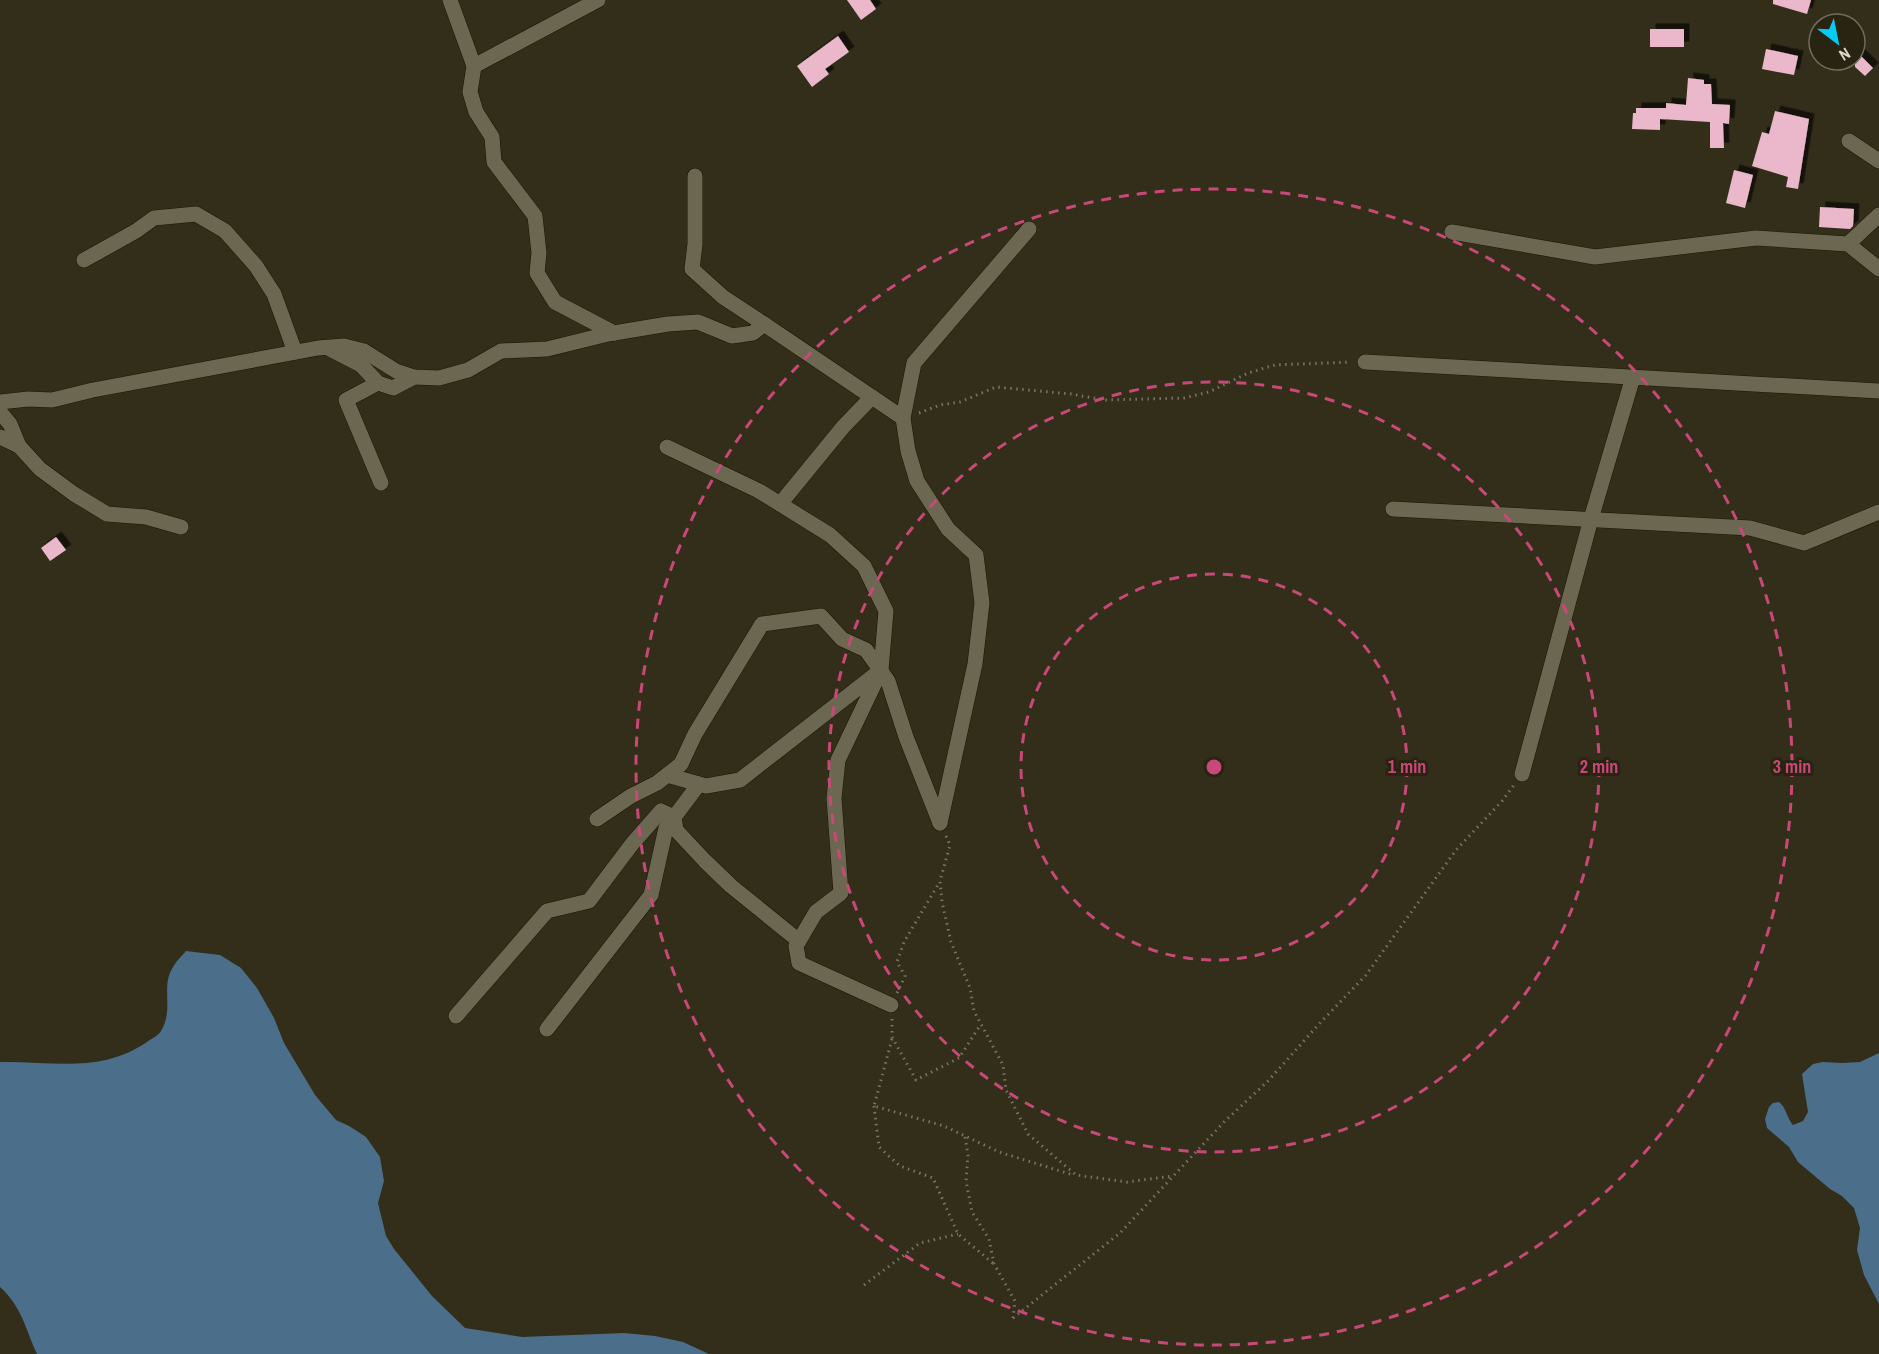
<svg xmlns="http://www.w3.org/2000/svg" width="1879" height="1354" font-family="'Archivo Narrow',sans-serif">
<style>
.water{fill:#4b6e8a}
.building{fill:#eab8ca;filter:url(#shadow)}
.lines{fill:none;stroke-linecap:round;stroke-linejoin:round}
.minor-casing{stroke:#1a1604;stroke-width:16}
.path{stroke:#787564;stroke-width:3;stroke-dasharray:1.5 4.5;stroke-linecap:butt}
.minor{stroke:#6c6751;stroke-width:15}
.ring{fill:none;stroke:#c84878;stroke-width:3;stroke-dasharray:10 8}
.centre{fill:#c84878;stroke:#282411;stroke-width:3}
.ring-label{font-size:18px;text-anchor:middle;font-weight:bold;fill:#c84878;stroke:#282411;stroke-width:6;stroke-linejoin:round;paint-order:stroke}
</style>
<defs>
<filter id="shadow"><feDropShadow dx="5.5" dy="-5.5" stdDeviation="0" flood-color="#0009"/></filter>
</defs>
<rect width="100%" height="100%" fill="#322e1a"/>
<g class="water">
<path d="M186 951 220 955 241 968 257 988 274 1018 284 1043 315 1095 336 1120 349 1126 366 1137 380 1157 384 1181 378 1203 386 1236 394 1249 432 1296 465 1328 522 1337 624 1333 655 1336 683 1342 709 1354H37C25 1328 22 1307 0 1287V1062C53 1061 100 1074 147 1042 151 1039 159 1035 161 1031 174 1010 161 987 172 969 175 962 182 956 186 951Z"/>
<path d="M1879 1053V1304L1864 1275 1857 1250 1860 1228 1854 1208 1842 1196 1830 1189 1798 1162 1789 1147 1767 1128 1765 1119 1769 1107 1773 1103 1779 1102C1786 1107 1787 1118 1793 1125L1803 1121 1808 1112 1802 1074 1813 1064 1823 1062 1842 1063 1860 1062Z"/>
</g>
<g class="building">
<polygon points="847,0 870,0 876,9 861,20"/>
<polygon points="1773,0 1811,0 1807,14 1773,4"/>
<rect x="1650" y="29" width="34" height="18"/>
<polygon points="838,36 849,52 825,69 829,74 812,87 797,66"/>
<polygon points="1766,49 1798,56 1794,75 1762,69"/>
<polygon points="1855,50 1873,68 1865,76 1855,67"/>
<polygon points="1688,78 1704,80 1704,84 1711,84 1712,104 1730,105 1729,124 1723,123 1724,148 1710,148 1710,122 1660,119 1660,130 1632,129 1633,113 1636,113 1636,108 1666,108 1666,103 1686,105"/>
<polygon points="1775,111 1809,119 1798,189 1786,187 1788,177 1752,166 1762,132 1769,134"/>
<polygon points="1734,170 1753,175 1745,208 1726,203"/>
<polygon points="1820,207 1854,209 1853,226 1850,229 1819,227"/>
<polygon points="56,537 66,550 50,561 41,548"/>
</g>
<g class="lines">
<g class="minor-casing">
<g id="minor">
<polyline points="450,0 474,66 470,92 476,112 492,137 494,162 535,216 539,253 537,273 555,302 614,333"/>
<polyline points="474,66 598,0"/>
<polyline points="1849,141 1879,161"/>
<polyline points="695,176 695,244 692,269 723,297 764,324"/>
<polyline points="1452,232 1595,257 1756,238 1848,244 1879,269"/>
<polyline points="1848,244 1879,215"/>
<polyline points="84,260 136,231 154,218 196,214 225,231 256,266 274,294 295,352"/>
<polyline points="330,349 361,365 378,383 393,388 414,377"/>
<polyline points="1365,362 1879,391"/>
<polyline points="378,383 346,400 381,483"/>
<polyline points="0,402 28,399 52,400 93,390 318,348 344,346 364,351 396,371 414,377 439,378 468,370 501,351 547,349 608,334 668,324 698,322 732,336 753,333 764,324 903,418"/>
<polyline points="0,412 10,424 19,446 40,469 74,494 107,514 146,517 181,527"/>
<polyline points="0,437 19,446"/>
<polyline points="667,447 759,491 830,535 864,566 886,611 881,670 838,760 834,798 841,893 816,912 796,946 799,963 891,1005"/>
<polyline points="780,504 843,427 872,397"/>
<polyline points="1393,509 1750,528 1804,543 1879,512"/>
<polyline points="1522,774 1591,519 1633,377"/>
<polyline points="667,775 706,786 740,780 876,674"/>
<polyline points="597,819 631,796 657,783 681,764 695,734 762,624 821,616 842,639 866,650 888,681 906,737 940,823"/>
<polyline points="940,823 975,664 982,603 976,555 948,529 917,481 908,451 903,418 914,363 1029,229"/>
<polyline points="456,1016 547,911 589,901 632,844 661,811 674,817 676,830 705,861 731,886 799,941"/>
<polyline points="547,1029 651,895 666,828 699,784"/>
</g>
</g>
<g class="path">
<polyline points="919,413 940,405 960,402 996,387 1071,394 1105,400 1184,398 1209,392 1248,373 1275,365 1351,362"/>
<polyline points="946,836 950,845 940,881 942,902 951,942 970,988 974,1011 1003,1065 1006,1090 1028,1134 1076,1175 1127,1182 1173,1176"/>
<polyline points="897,993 905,976 897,962 904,942 939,883"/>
<polyline points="892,1019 892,1037 916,1080 959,1058 981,1024"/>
<polyline points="892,1039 874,1106 944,1126 999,1152 1073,1175"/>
<polyline points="874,1106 879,1147 900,1166 933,1178 958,1234 994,1264"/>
<polyline points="965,1137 968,1155 966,1181 972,1212 989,1239 994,1264 1015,1301 1013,1318"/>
<polyline points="864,1285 920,1243 958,1234"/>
<polyline points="1013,1318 1120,1233 1224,1122 1268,1081 1319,1024 1366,975 1456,850 1502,801 1514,785"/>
</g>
<use href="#minor" class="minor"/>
</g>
<g class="ring">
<circle cx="1214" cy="767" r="193"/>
<circle cx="1214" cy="767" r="385"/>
<circle cx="1214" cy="767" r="578"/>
</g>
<circle cx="1214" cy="767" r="9" class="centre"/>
<g class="ring-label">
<text x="1407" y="773">1 min</text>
<text x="1599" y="773">2 min</text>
<text x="1792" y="773">3 min</text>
</g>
<g transform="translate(1837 42) rotate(148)"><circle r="28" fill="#282411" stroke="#706c5c" stroke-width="1.5"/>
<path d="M0-4.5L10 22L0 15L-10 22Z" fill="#04cbf9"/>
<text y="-9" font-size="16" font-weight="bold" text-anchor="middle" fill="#dcd9cd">N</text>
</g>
</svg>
